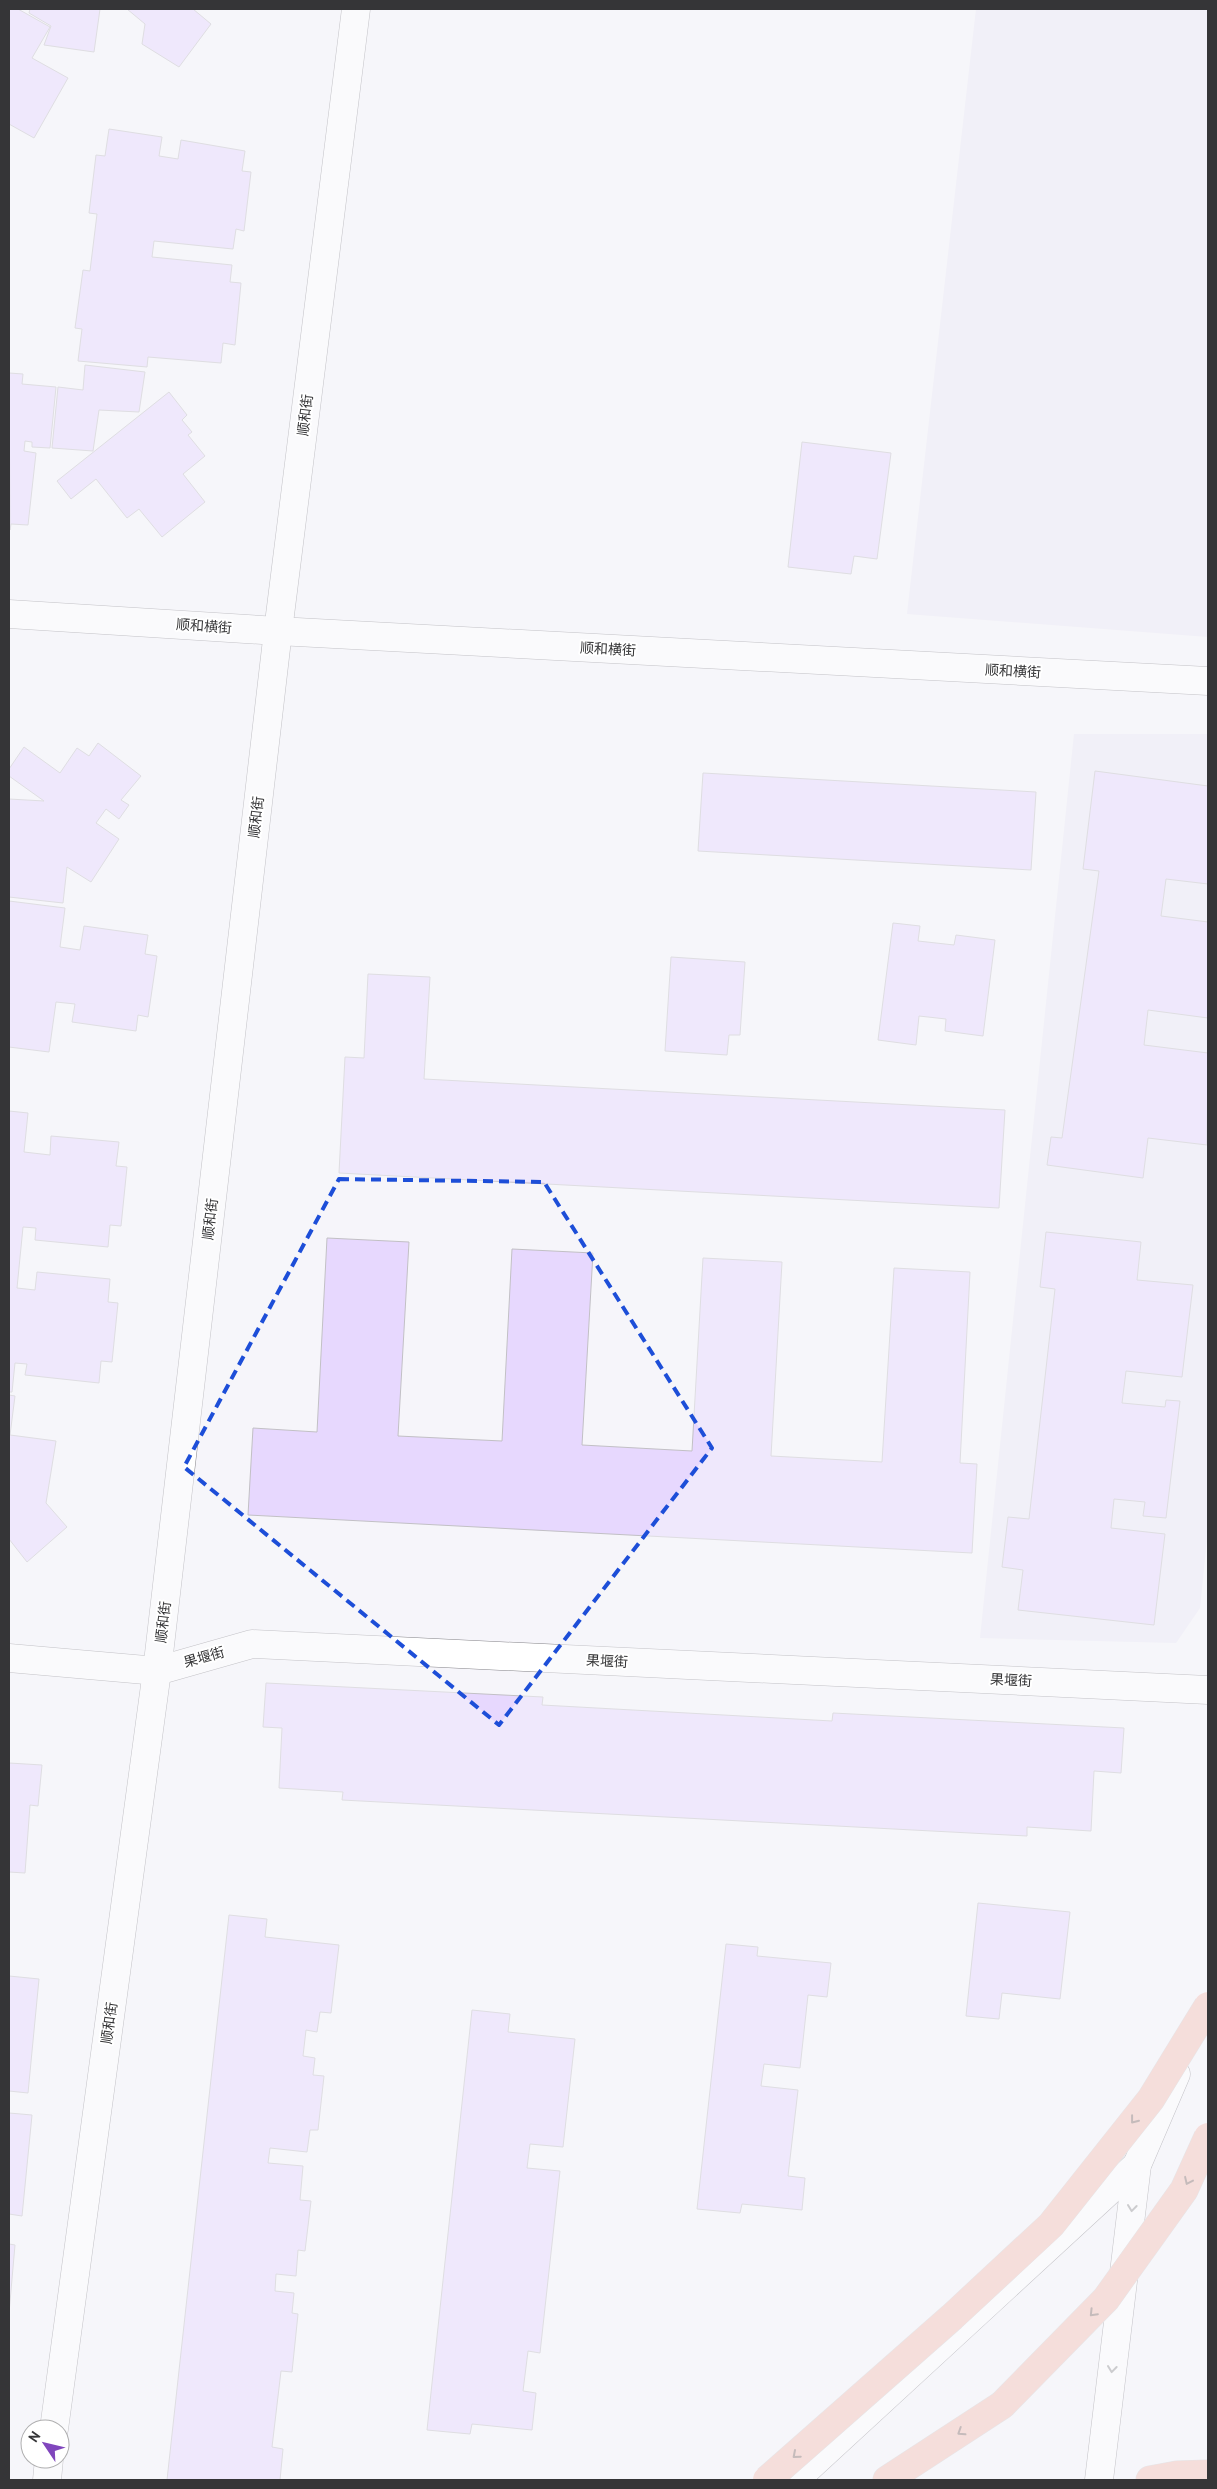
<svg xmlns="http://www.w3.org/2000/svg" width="1217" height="2489" font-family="'PT Sans','Noto Sans SC',sans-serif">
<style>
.built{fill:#ebe9f5}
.building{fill:#e7d8fe;stroke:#c2c0c5}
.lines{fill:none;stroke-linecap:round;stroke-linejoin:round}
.minor-casing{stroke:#86858a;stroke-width:29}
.tertiary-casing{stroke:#86858a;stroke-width:29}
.secondary-casing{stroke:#86858a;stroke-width:29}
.trunk-casing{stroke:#d3d3d3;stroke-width:29}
.minor{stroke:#fff;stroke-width:28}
.tertiary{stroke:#fff;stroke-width:28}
.secondary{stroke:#fff;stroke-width:28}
.trunk{stroke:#f4c0b6;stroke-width:28}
.trunk-bridge-casing{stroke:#d3d3d3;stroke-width:29;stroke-linecap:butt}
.trunk-bridge{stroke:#f4c0b6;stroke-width:28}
.oneway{stroke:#8b7470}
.oneway2{stroke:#9a9a9b}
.marked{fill:none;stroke:#1d4ed8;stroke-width:4;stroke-dasharray:10 6;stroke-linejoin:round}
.labels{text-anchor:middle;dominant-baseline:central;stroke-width:4;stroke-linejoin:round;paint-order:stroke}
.street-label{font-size:14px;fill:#353537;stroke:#fff}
</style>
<rect width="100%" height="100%" fill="#f6f5fa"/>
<g class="built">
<polygon points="976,9 1208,9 1208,637 907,614"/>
<polygon points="1074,734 1208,734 1208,1529 1200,1608 1176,1643 980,1638"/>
</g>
<g class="building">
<polygon points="9,9 18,9 50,27 32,58 68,78 34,138 9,124"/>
<polygon points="30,9 100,9 94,52 44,45 51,26 29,13"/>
<polygon points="127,9 193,9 211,24 179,67 142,44 145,24"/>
<polygon points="109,129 162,137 159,156 178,159 181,140 245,151 242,171 251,172 244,231 236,229 233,249 154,241 152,257 232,265 230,282 241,283 235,345 223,343 221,363 148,357 147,367 78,361 82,329 75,328 83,270 90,271 97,214 89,213 96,155 105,156"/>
<polygon points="85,365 145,372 139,412 99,410 93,451 52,448 58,387 83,390"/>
<polygon points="9,373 23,374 22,384 56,387 50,448 32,447 32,442 25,441 24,451 36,453 28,525 11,524 10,530"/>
<polygon points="169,392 187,415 182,420 192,432 188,435 205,456 183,474 205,502 162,537 139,509 127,518 96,479 71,499 57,481"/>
<polygon points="802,442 891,453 877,559 854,556 851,574 788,567"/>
<polygon points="98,743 141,776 121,800 129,805 119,819 106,809 96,823 119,839 91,882 67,867 63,903 9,897 9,799 44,801 9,776 9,769 24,747 60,773 77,748 89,756"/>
<polygon points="1095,771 1208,786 1208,884 1166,879 1161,916 1208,922 1208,1018 1148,1010 1144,1045 1208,1053 1207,1145 1148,1138 1143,1178 1047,1165 1051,1137 1062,1138 1099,871 1083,869"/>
<polygon points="703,773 1036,792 1031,870 698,851"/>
<polygon points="9,901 65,908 60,947 80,950 84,926 148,935 145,954 157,956 148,1017 138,1015 136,1031 72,1022 75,1004 56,1002 49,1052 9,1047"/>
<polygon points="893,923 920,926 918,941 954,945 956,935 995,940 983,1036 945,1031 946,1019 919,1016 916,1045 878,1040"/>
<polygon points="671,957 745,962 740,1035 729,1035 727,1055 665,1051"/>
<polygon points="368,974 430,977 424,1079 1005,1110 999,1208 339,1173 345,1057 364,1058"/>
<polygon points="9,1111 28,1113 24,1152 50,1155 51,1136 119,1142 116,1166 127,1167 121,1226 110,1225 108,1247 35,1240 36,1228 23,1227 17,1288 35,1290 37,1272 110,1279 108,1302 118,1303 112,1362 101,1361 99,1383 25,1375 27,1364 15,1363 12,1392 9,1392"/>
<polygon points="1046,1232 1141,1242 1137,1280 1193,1285 1182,1377 1126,1371 1122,1403 1165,1407 1166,1400 1180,1401 1166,1518 1143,1516 1145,1502 1114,1499 1111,1528 1165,1534 1154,1625 1018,1610 1023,1570 1002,1567 1008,1517 1029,1519 1055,1289 1040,1287"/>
<polygon points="327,1238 409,1242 398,1436 502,1441 512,1249 593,1253 582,1445 692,1451 703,1258 782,1262 771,1456 882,1462 894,1268 970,1272 960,1463 977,1464 972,1553 248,1515 253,1428 317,1432"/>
<polygon points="9,1395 15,1396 10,1435 56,1441 46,1503 67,1527 27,1562 9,1539"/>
<polygon points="266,1683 543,1697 542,1705 832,1721 833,1713 1124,1728 1121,1773 1094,1771 1091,1831 1027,1827 1027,1836 342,1800 343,1792 279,1788 282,1728 263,1727"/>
<polygon points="9,1763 42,1765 38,1806 30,1805 25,1873 9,1872"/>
<polygon points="978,1903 1070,1912 1060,1999 1002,1993 999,2019 966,2016"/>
<polygon points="229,1915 267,1919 265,1937 339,1945 331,2013 320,2012 317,2032 306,2030 303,2056 315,2058 313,2075 324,2076 318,2130 310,2130 307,2152 270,2148 268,2163 303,2166 300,2200 311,2201 305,2251 298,2250 296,2276 276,2274 275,2291 294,2293 292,2313 298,2314 292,2372 281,2371 272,2447 283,2449 280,2480 167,2480"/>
<polygon points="726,1944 758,1947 757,1956 831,1963 827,1997 808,1995 800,2068 764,2064 761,2086 798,2090 788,2176 805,2178 802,2210 742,2204 740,2213 697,2209"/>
<polygon points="9,1976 39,1979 28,2093 9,2091"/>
<polygon points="472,2010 510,2014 508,2032 575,2039 563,2147 530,2144 527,2168 560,2171 540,2353 528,2351 523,2391 536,2393 532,2430 472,2424 470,2434 427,2430"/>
<polygon points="9,2113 32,2115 22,2216 9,2214"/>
<polygon points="9,2244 15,2245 9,2313"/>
</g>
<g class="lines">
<g class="minor-casing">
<g id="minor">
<polyline points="9,614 278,631 1208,681"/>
<polyline points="9,1658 157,1671 252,1644 1208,1690"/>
<polyline points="54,2429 157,1671 278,631 356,9"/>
<polyline points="47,2480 49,2459"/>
</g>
</g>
<g class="tertiary-casing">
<polyline id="tertiary" points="1099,2480 1137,2165 1176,2074"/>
</g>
<g class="secondary-casing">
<polyline id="secondary" points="795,2480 1137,2165"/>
</g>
<g class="trunk-casing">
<g id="trunk">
<polyline points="887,2480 1002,2405"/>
<polyline points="1150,2480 1177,2475 1208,2474"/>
</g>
</g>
<use href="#minor" class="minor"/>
<use href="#tertiary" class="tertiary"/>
<use href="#secondary" class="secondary"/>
<use href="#trunk" class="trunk"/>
<g class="trunk-bridge-casing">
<g id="trunk-bridge">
<polyline points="1002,2405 1106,2299 1184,2190 1208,2137"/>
<polyline points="767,2480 952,2317 1051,2225 1151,2099 1208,2006"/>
</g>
</g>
<use href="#trunk-bridge" class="trunk-bridge"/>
</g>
<defs><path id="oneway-chevron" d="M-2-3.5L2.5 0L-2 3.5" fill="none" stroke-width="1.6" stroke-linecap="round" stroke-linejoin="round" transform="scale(1.25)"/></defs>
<g class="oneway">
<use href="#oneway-chevron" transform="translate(1134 2120) rotate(128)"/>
<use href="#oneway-chevron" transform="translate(1188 2181) rotate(115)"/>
<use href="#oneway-chevron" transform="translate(1093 2313) rotate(134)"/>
<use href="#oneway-chevron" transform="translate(961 2432) rotate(147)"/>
<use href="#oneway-chevron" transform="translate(796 2455) rotate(139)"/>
</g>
<g class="oneway2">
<use href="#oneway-chevron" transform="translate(1132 2208) rotate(97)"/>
<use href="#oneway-chevron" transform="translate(1112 2369) rotate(97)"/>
</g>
<path d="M0 0H1217V2489H0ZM339 1179 544 1182 712 1448 499 1725 184 1467Z" fill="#f6f5fa" fill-opacity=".55" fill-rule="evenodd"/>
<path class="marked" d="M339 1179 544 1182 712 1448 499 1725 184 1467Z"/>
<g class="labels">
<g class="street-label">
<text transform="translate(305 415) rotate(-83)">顺和街</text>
<text transform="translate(204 626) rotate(4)">顺和横街</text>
<text transform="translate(608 649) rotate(3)">顺和横街</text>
<text transform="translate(1013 671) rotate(3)">顺和横街</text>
<text transform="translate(256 817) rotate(-83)">顺和街</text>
<text transform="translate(210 1219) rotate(-83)">顺和街</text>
<text transform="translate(163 1622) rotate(-83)">顺和街</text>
<text transform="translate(204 1657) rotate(-16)">果堰街</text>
<text transform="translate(607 1661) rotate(3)">果堰街</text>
<text transform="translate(1011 1680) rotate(3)">果堰街</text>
<text transform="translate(109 2023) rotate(-82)">顺和街</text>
</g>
</g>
<rect width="1217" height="2489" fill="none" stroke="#353537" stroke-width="20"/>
<g transform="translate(45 2444) rotate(305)"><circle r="24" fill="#ffffff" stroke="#aeaeaf"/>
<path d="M0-4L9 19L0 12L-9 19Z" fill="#8046bd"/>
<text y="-8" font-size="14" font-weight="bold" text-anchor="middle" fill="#353537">N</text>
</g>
</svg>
